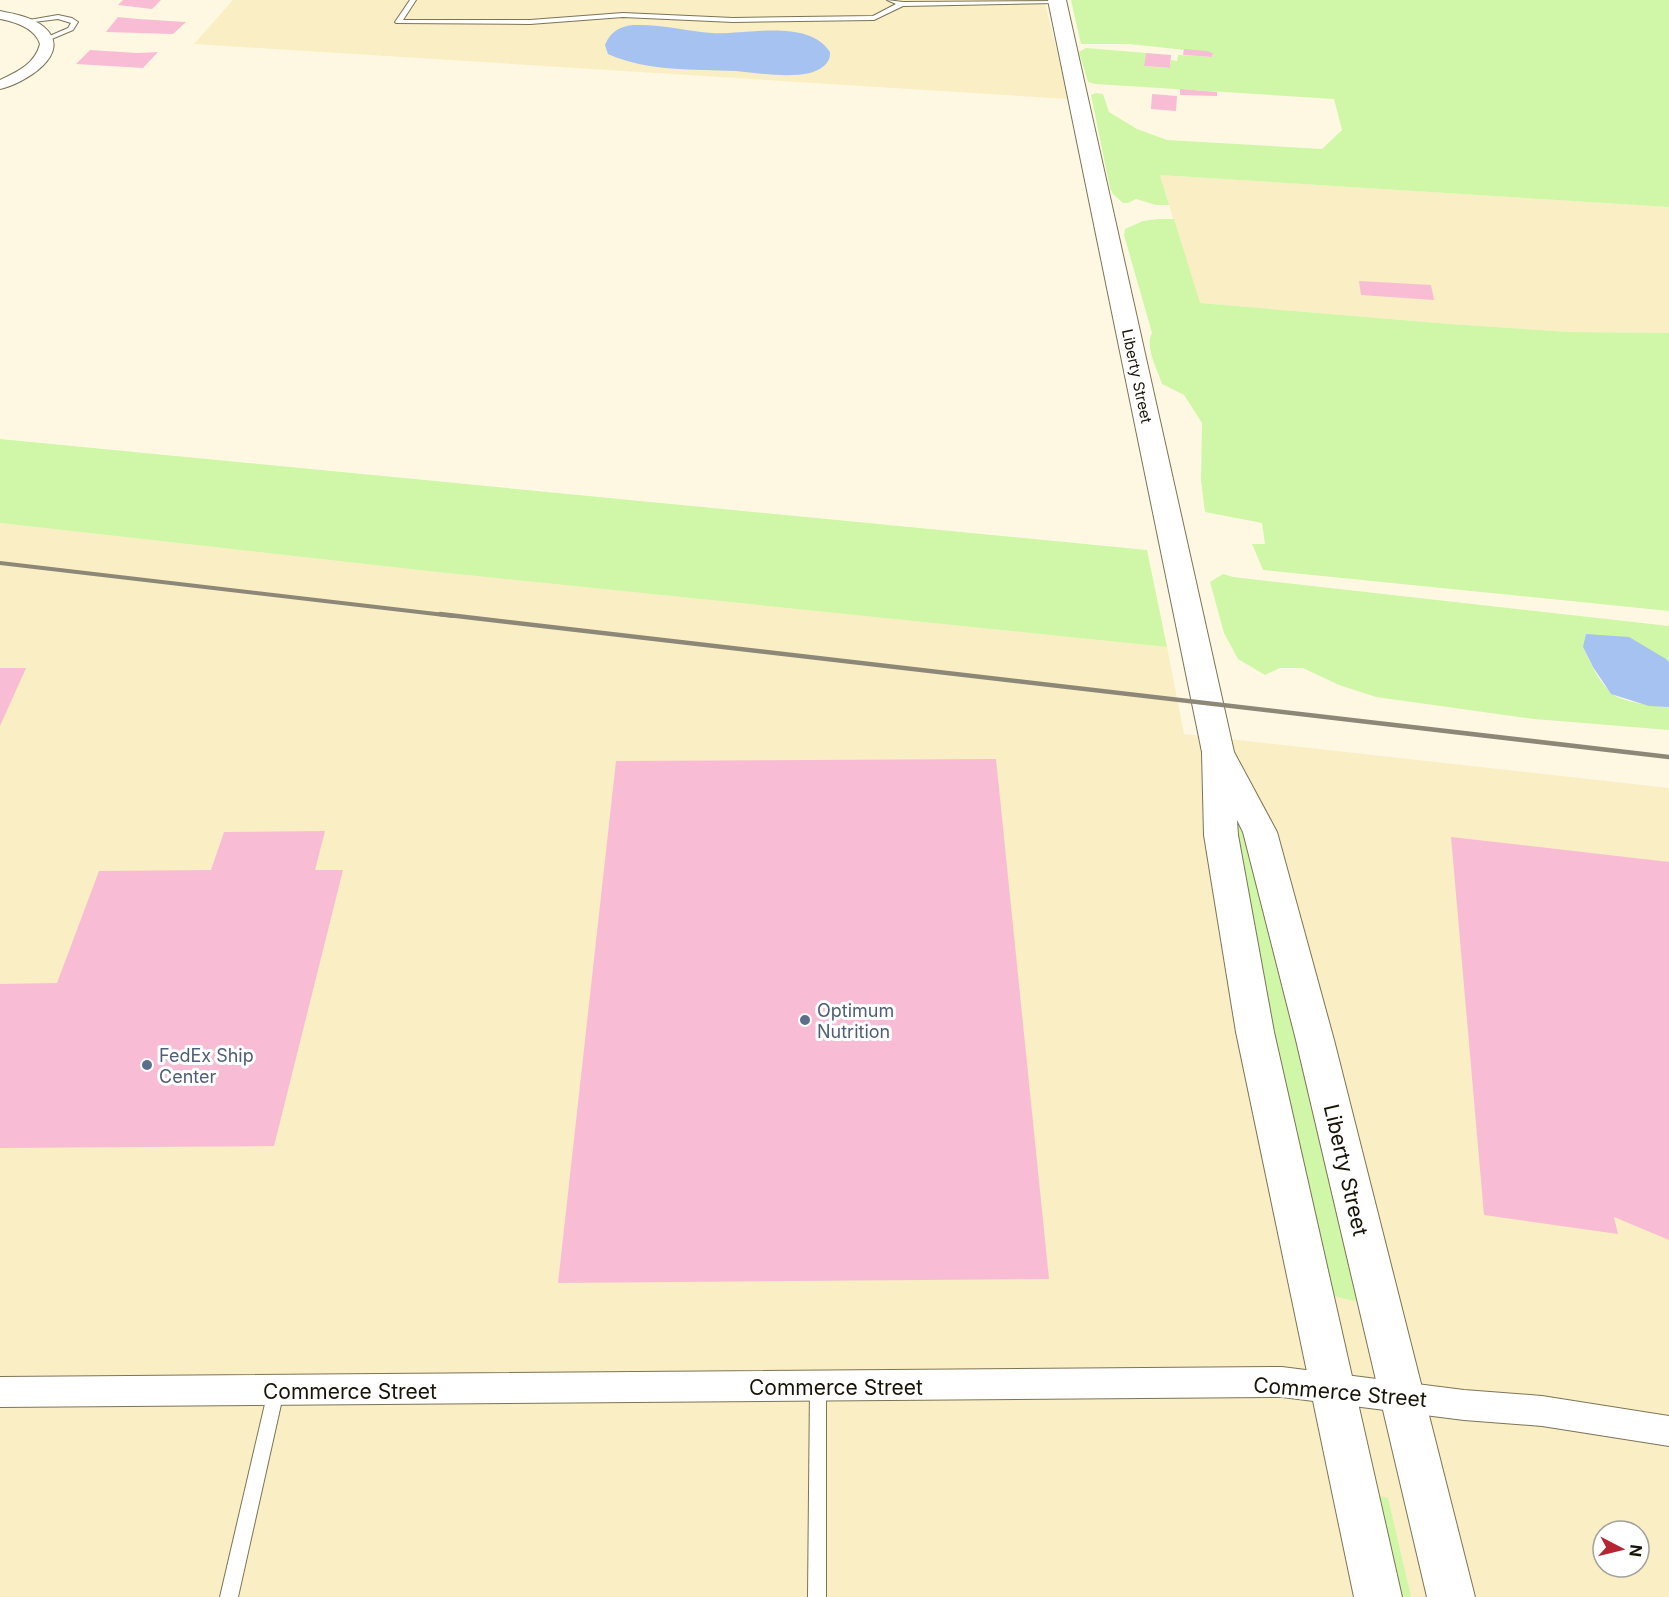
<svg xmlns="http://www.w3.org/2000/svg" width="1669" height="1597" font-family="Inter,sans-serif">
<style>
.built{fill:#faeec4;fill-rule:evenodd}
.green{fill:#cff7a7}
.water{fill:#a5c2f1}
.building{fill:#f8bdd5}
.lines{fill:none;stroke-linecap:round;stroke-linejoin:round}
.lane-casing{stroke:#7c7455;stroke-width:2}
.street-casing{stroke:#7c7455;stroke-width:2}
.secondary-casing{stroke:#7c7455;stroke-width:2}
.lane{fill:#fff;fill-rule:evenodd}
.street{fill:#fff;fill-rule:evenodd}
.secondary{fill:#fff;fill-rule:evenodd}
.rail-far1{stroke:#8c8776;stroke-width:4}
.rail{stroke:#8c8776;stroke-width:4.5}
.service-dot{fill:#5c6f8a;stroke:#fff;stroke-width:2}
.labels{text-anchor:middle;dominant-baseline:central;stroke-width:6;stroke-linejoin:round;paint-order:stroke}
.far-street-label{font-size:15px;fill:#171307;stroke:#fff}
.service-label{font-size:18px;fill:#4e5e75;stroke:#fff;text-anchor:start}
.near-street-label{font-size:21px;fill:#171307;stroke:#fff}
</style>
<rect width="100%" height="100%" fill="#fef8e3"/>
<g class="built">
<polygon points="233,0 1044,0 1069,99 194,44"/>
<polygon points="1160,175 1669,207 1669,333 1570,332 1450,324 1199,303"/>
<path d="M0 523 437 572 1167 647 1184 734 1669 788V1597H0ZM1603 1531H1639V1567H1603Z"/>
</g>
<g class="green">
<polygon points="1071,0 1669,0 1669,207 1160,175 1169,205 1156,205 1136,199 1128,203 1123,203 1113,194 1110,188 1091,95 1096,93 1103,94 1109,112 1137,129 1167,140 1322,149 1342,130 1334,99 1095,84 1088,82 1079,52 1086,48 1146,53 1144,66 1169,68 1171,60 1177,61 1178,55 1212,57 1213,53 1129,44 1081,44"/>
<path d="M1158 219H1174L1200 303 1450 324 1570 332 1669 333V611L1263 570 1252 544H1265L1262 523 1205 512 1201 481 1202 423 1184 395 1162 384C1158 371 1144 346 1152 333L1124 235 1125 229 1143 221Z"/>
<polygon points="0,439 1147,550 1167,647 437,572 0,523"/>
<path d="M1223 574 1233 577 1669 626V662L1666 659 1583 647C1590 662 1598 680 1610 692 1619 702 1655 706 1669 707V730L1534 719 1376 697 1339 685 1303 668H1280L1265 675 1238 659 1224 633 1210 582Z"/>
<polygon points="1237,826 1242,826 1361,1295 1354,1301 1334,1296 1330,1289 1265,988 1234,828"/>
<polygon points="1379,1496 1388,1498 1411,1597 1402,1597"/>
</g>
<g class="water">
<path d="M634 25C661 24 686 31 712 33 746 35 808 18 830 52 831 64 820 70 810 73 786 78 759 73 736 71 694 69 648 72 608 54L605 45C610 32 620 26 634 25Z"/>
<polygon points="1586,634 1629,637 1666,659 1669,662 1669,707 1649,706 1611,694 1593,667 1583,647"/>
</g>
<g class="building">
<polygon points="123,0 161,0 152,9 118,5"/>
<polygon points="118,17 138,19 186,22 173,34 106,32"/>
<polygon points="1184,49 1206,51 1213,53 1212,57 1183,55"/>
<polygon points="90,50 137,53 158,52 143,68 76,64"/>
<polygon points="1146,53 1171,55 1170,68 1144,66"/>
<polygon points="1180,89 1217,92 1217,96 1180,95"/>
<polygon points="1152,94 1177,96 1176,111 1151,109"/>
<polygon points="1359,281 1431,285 1434,300 1361,295"/>
<polygon points="0,668 26,668 0,726"/>
<polygon points="996,759 1049,1279 558,1283 616,761"/>
<polygon points="325,831 315,870 343,870 274,1146 0,1148 0,984 57,983 99,871 211,870 224,832"/>
<polygon points="1451,837 1669,862 1669,1240 1614,1217 1618,1234 1484,1215"/>
</g>
<g class="lines">
<g class="lane-casing">
<g id="lane">
<polygon points="410,0 416,0 403,20 530,20 623,13 733,18 873,16 896,4 887,0 903,2 1060,1 1057,3 903,6 874,20 733,22 623,17 530,24 396,23 395,22"/>
<polygon points="58,15 72,18 78,22 73,30 47,41 43,39 45,38 68,28 71,23 58,19 26,23 23,21"/>
<polygon points="818,1380 824,1382 826,1387 826,1597 808,1597 810,1387 812,1382"/>
<polygon points="276,1384 282,1386 284,1391 238,1597 220,1597 268,1391 270,1386"/>
</g>
</g>
<g class="street-casing">
<g id="street">
<path d="M0 11C15 14 32 17 44 27 75 54 23 84 0 89V80C17 72 35 64 40 44 35 28 16 22 0 19Z"/>
<polygon points="1282,1367 1464,1390 1542,1396 1669,1416 1669,1446 1542,1426 1464,1420 1282,1397 0,1407 0,1377"/>
</g>
</g>
<g class="secondary-casing">
<polygon id="secondary" points="1048,0 1066,0 1234,752 1277,832 1334,1040 1475,1597 1427,1597 1296,1040 1243,832 1237,820 1238,835 1274,1032 1402,1597 1354,1597 1236,1032 1204,835 1202,752"/>
</g>
<use href="#lane" class="lane"/>
<use href="#street" class="street"/>
<use href="#secondary" class="secondary"/>
<polyline class="rail-far1" points="0,563 453,616"/>
<polyline class="rail" points="440,614 1669,757"/>
</g>
<g class="service-dot">
<circle cx="805" cy="1020" r="6"/>
<circle cx="147" cy="1065" r="6"/>
</g>
<g class="labels">
<g class="far-street-label">
<text transform="translate(1137 376) rotate(78)">Liberty Street</text>
</g>
<g class="service-label">
<text x="817" y="1010">Optimum<tspan x="817" dy="21">Nutrition</tspan></text>
<text x="159" y="1055">FedEx Ship<tspan x="159" dy="21">Center</tspan></text>
</g>
<g class="near-street-label">
<text transform="translate(1346 1170) rotate(77)">Liberty Street</text>
<text x="836" y="1387">Commerce Street</text>
<text x="350" y="1391">Commerce Street</text>
<text transform="translate(1340 1392) rotate(5)">Commerce Street</text>
</g>
</g>
<g transform="translate(1621 1549) rotate(97)"><circle r="28" fill="#ffffff" stroke="#a2a19c" stroke-width="1.5"/>
<path d="M0-4.5L10 22L0 15L-10 22Z" fill="#b62534"/>
<text y="-9" font-size="16" font-weight="bold" text-anchor="middle" fill="#171307">N</text>
</g>
</svg>
